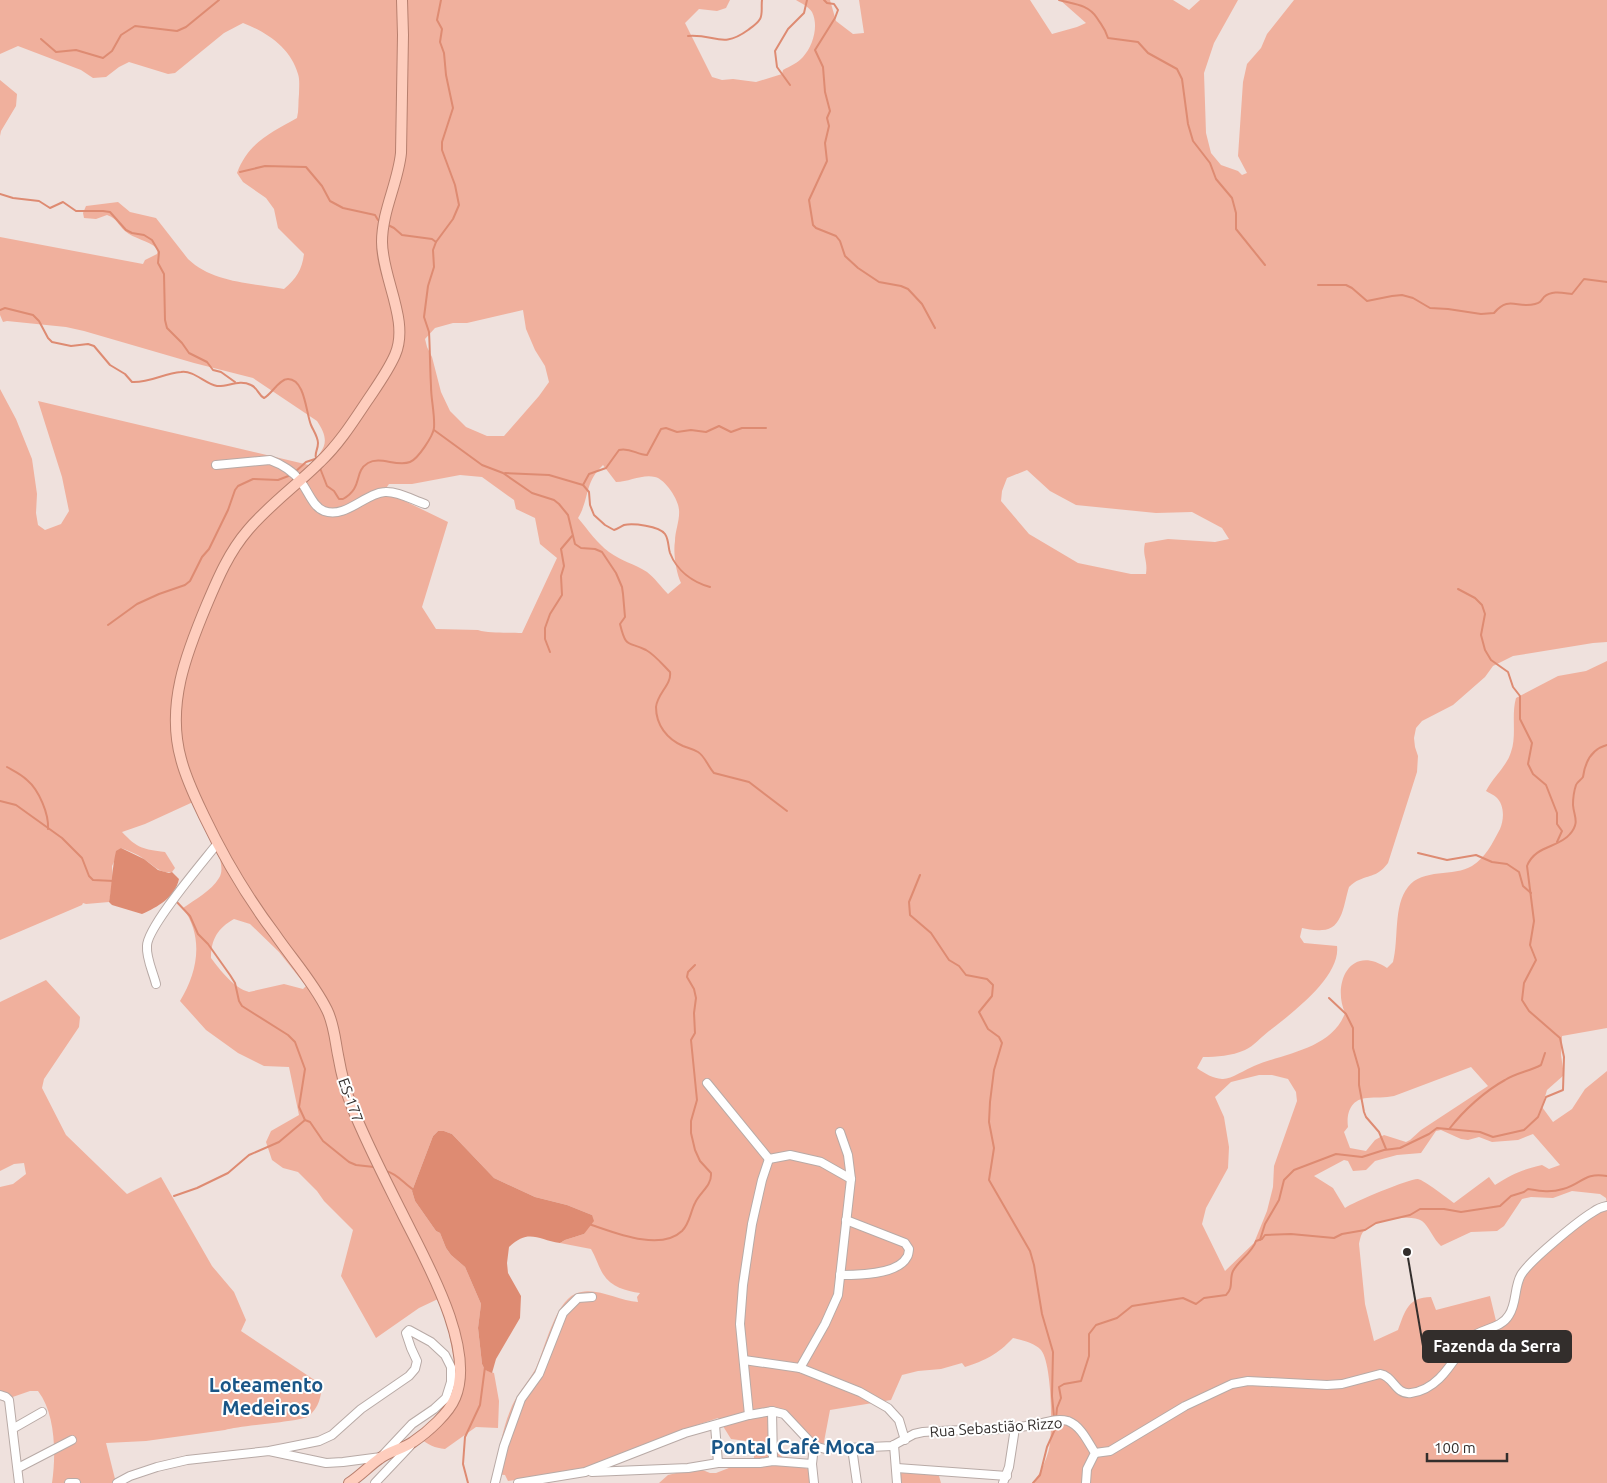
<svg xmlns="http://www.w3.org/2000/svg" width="1607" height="1483" font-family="Ubuntu,sans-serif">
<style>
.green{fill:#f0b09d;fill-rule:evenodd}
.water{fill:#de8b72}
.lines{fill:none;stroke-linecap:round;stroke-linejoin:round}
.stream{stroke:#de8b72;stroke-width:2}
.minor-casing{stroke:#b8aaa6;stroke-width:10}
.major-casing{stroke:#b77f6e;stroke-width:12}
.minor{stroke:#fff;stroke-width:8}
.major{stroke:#fecdbd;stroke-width:10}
.labels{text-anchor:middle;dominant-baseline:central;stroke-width:4;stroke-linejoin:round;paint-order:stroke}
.street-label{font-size:15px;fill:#332e2c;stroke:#fff}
.district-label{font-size:20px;font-weight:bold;fill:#1a5687;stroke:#fff}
.leader{fill:none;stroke:#332e2c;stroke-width:2}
.callout-dot{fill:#332e2c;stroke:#fff;stroke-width:2}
.callout{fill:#332e2c;stroke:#332e2c;stroke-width:2}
.callout-label{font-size:16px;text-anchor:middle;font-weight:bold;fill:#fff}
</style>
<rect width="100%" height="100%" fill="#efe1dd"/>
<g class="green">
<path d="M0 0H730L726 8 717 11 699 9 685 23 712 77 722 80 733 79 756 82 782 74 783 70C790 66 798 63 803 57 813 46 819 26 812 12 809 7 801 3 796 0H830L836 21 853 34 864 33 859 0H1030L1052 34 1077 27 1086 23 1060 0H1173L1189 10 1200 0H1238L1214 43 1204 73 1206 133 1211 153 1221 165 1238 171 1242 175 1247 173 1238 156 1243 82 1247 64 1261 48 1267 34 1294 0H1607V642L1593 643 1513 656 1493 666 1485 677 1453 705 1422 721 1416 728 1414 738 1415 747 1418 756 1417 772 1388 863C1378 876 1373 874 1359 880 1356 881 1352 884 1349 887 1344 902 1343 930 1322 930 1315 931 1308 929 1302 928L1300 937 1304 943 1337 946C1341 977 1291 1014 1269 1031 1261 1037 1254 1046 1245 1050 1231 1056 1217 1057 1203 1057L1197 1068C1205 1074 1213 1078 1222 1079 1230 1080 1246 1069 1254 1066 1285 1053 1332 1049 1345 1013 1332 984 1350 943 1387 968L1393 962C1399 939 1393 906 1408 887 1422 868 1454 877 1472 866 1486 857 1492 844 1500 829 1504 820 1505 805 1496 797 1494 795 1489 793 1486 791 1493 777 1507 766 1511 752 1517 735 1511 716 1516 698L1558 676 1586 671 1607 661V1028L1562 1036 1561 1055 1564 1075 1547 1090 1542 1107 1553 1122 1572 1109 1585 1089 1607 1071V1205L1606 1198 1600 1194 1572 1191 1553 1198 1531 1197 1522 1199 1504 1226 1497 1231 1471 1232 1441 1246C1434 1240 1428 1225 1422 1221 1410 1213 1375 1221 1365 1230 1361 1233 1360 1239 1359 1244L1365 1304 1374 1341 1398 1330C1405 1311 1408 1297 1431 1297L1436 1310 1490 1296 1497 1325 1508 1320 1527 1272 1570 1233 1607 1207V1483H1032C1039 1478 1047 1458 1049 1449 1053 1432 1052 1363 1041 1350 1035 1343 1022 1340 1013 1338 997 1355 986 1360 965 1367L962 1363 941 1369 918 1371 902 1375 891 1400 830 1410 823 1447 779 1414 770 1418C769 1424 767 1433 769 1438 773 1456 796 1466 812 1470L814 1483H659L668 1475 689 1470 700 1469 710 1473H716L734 1466 754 1464V1442L731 1439 718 1418 676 1432 610 1458 596 1465 569 1473 508 1481 505 1475 494 1474C499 1453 502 1430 510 1411 515 1396 528 1383 536 1368 545 1348 555 1303 575 1294 594 1285 618 1301 638 1302L637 1297 640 1293C626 1291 611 1287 603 1274 598 1266 596 1257 591 1249L560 1243 565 1240 584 1234 592 1215 567 1205 535 1197 494 1178 452 1134 444 1131H438L433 1136 412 1191 415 1201 436 1231 440 1233 446 1248 451 1255 465 1267 481 1304 478 1328 482 1364 485 1370 494 1373 499 1401 498 1428 476 1427 445 1449C435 1448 428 1445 420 1438L453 1400 456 1369 445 1314 438 1299 419 1308 376 1338 341 1276 353 1230 324 1201 317 1191 298 1172 283 1168 272 1160 266 1142 271 1131 299 1115 289 1067 264 1066 238 1053 206 1030 180 1001C198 972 204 937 183 908 196 899 211 891 219 878 230 862 201 818 193 802L145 824 122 832C138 849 143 849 165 852L175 868 172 872C160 874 153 865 144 859 137 854 129 851 121 848L112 866 113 880 109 902 86 904 83 903 82 905 0 940V389L16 419 32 459 37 494 36 513 38 525 45 530 61 524 69 511 62 477 38 401 309 465C325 449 331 442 317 421L253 378 194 363 84 331 66 327 7 321 3 322 0 315V237L143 264 145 260 157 254 158 249C148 240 134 239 125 231 117 224 118 219 107 215L96 219 84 218 83 213 86 206 118 202 130 212 156 218 188 259C213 283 252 283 284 289 296 279 302 270 304 254L278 228 274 209 266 198 243 182 237 173C248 143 270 133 297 118 299 110 298 102 299 94 299 88 300 80 298 74 291 48 267 32 243 23L224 33 175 73 168 74 129 62 119 67 106 77 93 78 81 70 18 46 0 54ZM523 310 526 329 535 350 545 366 549 382 539 396 504 436H487L466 427 450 411 441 392 432 357 427 347 425 339 435 328 453 323H467ZM603 465 616 482C629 482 642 474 655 477 665 479 679 500 679 510 680 520 675 531 675 541 673 553 676 572 681 583L668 594C661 587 655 578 647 572 635 564 621 561 609 552 597 543 588 530 578 518 590 498 584 483 603 465ZM1027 470 1050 491 1076 505 1156 513 1192 512 1222 528 1229 539 1215 542 1168 539 1145 543C1142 556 1148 559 1146 574H1131L1078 563 1029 534 1001 501 1002 491 1007 478ZM460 475 482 477 514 500 516 509 535 518 540 544 557 558 522 633C509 632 490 634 478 630L436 629 422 607 448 522 384 491 389 484H412ZM234 919 250 924 279 952 306 986 303 989 284 984 249 992C234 988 220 970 211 958 211 939 218 928 234 919ZM1471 1067 1488 1086 1421 1130 1410 1140 1406 1142 1384 1135 1375 1140 1366 1151 1350 1148 1344 1132 1348 1127C1346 1113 1351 1099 1367 1098 1376 1097 1385 1098 1394 1096ZM1259 1075H1272L1288 1079 1296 1092 1297 1101 1274 1166 1273 1187 1267 1211 1254 1243 1225 1271 1202 1224 1206 1208 1228 1168 1229 1147 1224 1117 1215 1097 1231 1082ZM1441 1130 1461 1139 1468 1140 1479 1137 1492 1142 1518 1140 1533 1134 1560 1165 1549 1169 1542 1165C1522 1170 1513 1173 1495 1185L1489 1177 1454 1203C1447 1198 1424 1180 1418 1179 1411 1178 1353 1202 1345 1208L1333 1188 1314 1176 1344 1160 1348 1161 1353 1171 1366 1170 1375 1161 1397 1155 1421 1153 1436 1131Z"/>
<polygon points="0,80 17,94 16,106 1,131 0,136"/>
<path d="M46 980 80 1017 79 1027 44 1079 42 1088 66 1135 127 1194 161 1177 212 1266 234 1292 246 1320 241 1331 322 1385C321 1397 319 1407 309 1416 301 1422 241 1425 225 1430L146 1441 106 1443 116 1483H52C56 1456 56 1414 38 1391H30L4 1400 0 1397V1187L13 1184 26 1174 24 1163 14 1164 0 1171V1002Z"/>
<polygon points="902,1472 934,1474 939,1476 941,1483 896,1483"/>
</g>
<g class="water">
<path d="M121 848 144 859 158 870 169 873 172 872 179 879C175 897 158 907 142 914L112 905 109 902C112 885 112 868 116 851Z"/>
<path d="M438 1131H444L452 1134 494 1178 535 1197 567 1205 592 1215 594 1221 584 1234 565 1240 560 1243C538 1240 529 1228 509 1247L507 1263 508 1273 521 1296 520 1318 496 1359 492 1373 485 1370 482 1364 478 1328 481 1304 465 1267 451 1255 446 1248 440 1233 436 1231 415 1201 412 1191 433 1136Z"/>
</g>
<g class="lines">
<g class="stream">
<polyline points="824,0 827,3 834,4 838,10 835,18 815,50 823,67 825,92 830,111 827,118 829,126 825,143 827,161 809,200 813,225 816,228 836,236 840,241 845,256 858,268 879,282 901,286 908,289 922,304 935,328"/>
<path d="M1059 0C1073 4 1088 4 1097 18 1102 26 1105 28 1108 38L1138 42 1148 53 1177 69 1182 79 1188 124 1193 141 1210 163 1216 179 1232 198 1236 213V229L1265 265"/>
<path d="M688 36C716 34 722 49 748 30 752 27 757 24 760 19 763 14 761 6 762 0"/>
<polyline points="41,39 56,52 76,50 103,58 112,51 121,35 135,26 177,31 186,27 219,0"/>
<polyline points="790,85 777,67 775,51 788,29 804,13 807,0"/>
<polyline points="240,172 265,166 306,167 322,186 330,201 343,208 375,215 378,220 381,222"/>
<polyline points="0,194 13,198 39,201 50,208 63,202 76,211 103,211 110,212 126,230 132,233 144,235 152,240 159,252 158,263 164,274 165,320 167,328 182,343 189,353 207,362 213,370 221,372 235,382"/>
<polyline points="388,225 394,228 402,235 432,239 436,242"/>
<path d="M1318 285H1346L1352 288 1367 301 1392 296 1402 295 1413 298 1430 308 1448 309 1481 314 1494 313C1509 295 1517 309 1535 304 1540 303 1541 301 1544 297 1552 290 1563 293 1572 294L1584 279 1607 282"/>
<path d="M0 310 5 308 33 315 39 321 48 338 52 342 71 346 88 344 94 346 110 365 125 374 132 382C150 383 164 373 181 372 194 370 205 384 217 386 228 387 239 379 251 385 258 388 258 395 264 398 272 394 279 379 288 379 305 379 306 413 311 425 313 430 318 437 318 443 318 451 313 454 317 461"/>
<path d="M434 430 482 465 503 473 532 493 554 500 559 504 568 515 575 544 581 548 595 549 602 552 616 573 622 587 623 594 625 617 620 624C626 649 628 641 646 650 655 655 663 665 670 672 672 684 657 694 656 707 656 725 667 739 683 746 688 748 693 749 698 752 705 756 708 767 714 773L749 782 787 811"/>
<path d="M320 468 327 486 334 491 339 499H343C364 487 353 472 368 463 380 456 397 467 410 462 418 459 433 436 434 428 435 414 431 400 431 386 430 368 430 350 429 332L424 317 428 286 434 267 433 250 436 242 453 219 459 205 455 185 442 150V142L453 108 446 75 444 53 440 42 442 29 437 20 441 0"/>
<polyline points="295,472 306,462 315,459"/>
<path d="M505 473 549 475 583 485 589 492 590 505 594 515 605 525 614 530C617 529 620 527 624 525 633 523 659 526 665 534 669 540 668 547 670 553 677 571 693 582 710 587"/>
<path d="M583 485 589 474 606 468 619 450C630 447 637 455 647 455L661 429 666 428 677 432 691 430 706 432 719 426 731 432 742 428H766"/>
<polyline points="1458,589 1475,598 1482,605 1485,614 1481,635 1485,650 1491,660 1508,672 1513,687 1520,696 1520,719 1532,743 1528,764 1533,774 1546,785 1557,813 1557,824 1562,831 1557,842"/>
<polyline points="108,625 137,604 159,594 185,585 190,581 202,557 209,549 228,510 235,490 238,486 253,479 278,480 291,475"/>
<polyline points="550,652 545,639 545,628 550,614 562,595 561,576 564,566 561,549 572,536"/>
<path d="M7 767C14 771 21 774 27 780 39 790 49 814 48 829"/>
<polyline points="0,801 16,805 62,838 82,858 89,876 93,880 114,881"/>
<polyline points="1418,853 1447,860 1476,855 1492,862 1507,864 1519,872 1523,886 1531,893"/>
<polyline points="920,875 909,902 910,915 931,933 949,960 959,966 966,975 987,979 993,985 992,996 979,1012 988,1029 999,1037 1002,1043 994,1070 990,1102 989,1122 994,1148 989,1180 1030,1251 1034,1265 1042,1314 1053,1352 1052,1396 1054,1417"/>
<polyline points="175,900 190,916 198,934 208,944 230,975 235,983 239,1001 242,1006 288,1035 295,1042 305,1069 299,1107 305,1120 310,1122 323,1141 349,1162 356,1165 374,1167"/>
<polyline points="1329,998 1346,1014 1353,1028 1353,1048 1359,1069 1359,1085 1364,1112 1366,1117 1379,1132 1386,1149"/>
<path d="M1450 1128C1464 1110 1485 1091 1505 1080 1516 1073 1530 1071 1541 1065L1545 1053"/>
<path d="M386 1171C398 1174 404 1184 414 1190"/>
<polyline points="174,1196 197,1188 228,1173 249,1155 279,1142 305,1120"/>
<path d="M589 1224C613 1232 660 1252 682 1231 690 1223 690 1213 695 1203 700 1192 712 1186 711 1173L700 1161 695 1150 691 1133V1121L697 1100 691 1040 695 1033 694 1013 696 998 694 989 687 977 688 972 695 965"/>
<path d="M1260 1240 1265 1224 1279 1200 1284 1180 1294 1170 1336 1154 1362 1157 1384 1150 1400 1148 1429 1134 1437 1128 1480 1132 1493 1137 1524 1130 1538 1117 1546 1097 1563 1090 1564 1057 1560 1038 1529 1011 1522 1000 1524 983 1536 960 1530 945 1534 921 1527 866C1535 845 1559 848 1570 834 1580 822 1574 817 1573 805 1573 798 1574 791 1576 785 1577 782 1581 780 1583 777 1585 762 1592 749 1607 745"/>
<path d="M1056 1418 1057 1408 1061 1398 1059 1387 1064 1384 1081 1381 1089 1356V1334L1096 1325 1117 1318 1132 1306 1183 1298 1196 1304 1204 1298 1226 1295C1234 1288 1229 1279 1233 1271 1239 1260 1252 1253 1256 1241L1262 1239 1265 1235 1291 1234 1334 1238 1342 1234 1365 1230 1376 1223 1410 1215 1420 1209H1444L1461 1212 1500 1206 1511 1196 1524 1192 1528 1189C1540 1191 1550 1193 1563 1189 1582 1184 1584 1172 1607 1176"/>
<polyline points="468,1483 463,1464 465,1437 480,1405 485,1367"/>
<polyline points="1033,1483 1040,1475 1047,1447 1056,1427 1056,1423"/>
</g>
<g class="minor-casing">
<g id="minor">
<path d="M216 465 270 460C281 464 294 472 301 482 308 491 313 507 324 511 346 519 365 493 385 492 397 491 413 500 425 504"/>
<path d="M156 984C153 972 146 958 147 946 147 927 203 862 217 844"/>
<polyline points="707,1083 769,1159 790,1155 821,1162 851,1179"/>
<path d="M840 1275C857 1275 898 1275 907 1257 908 1257 909 1250 909 1249L905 1243 846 1220"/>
<polyline points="744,1360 800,1368 860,1392 888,1408 899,1420 905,1440"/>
<polyline points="800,1368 825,1324 838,1295 851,1179 848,1155 840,1132"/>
<polyline points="0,1395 6,1397 9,1400 19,1483"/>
<polyline points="772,1411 773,1461"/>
<polyline points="749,1415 740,1324 743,1285 752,1224 762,1180 769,1159"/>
<polyline points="715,1425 718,1463"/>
<polyline points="14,1428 42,1412"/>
<polyline points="894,1445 897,1483"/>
<polyline points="852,1448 857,1483"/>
<path d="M1095 1453 1110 1451 1185 1406 1232 1384 1248 1381 1327 1385 1342 1384 1380 1374C1394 1376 1395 1395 1411 1393 1434 1390 1447 1371 1459 1353 1462 1348 1466 1342 1470 1338 1482 1328 1501 1329 1509 1315 1517 1303 1514 1287 1521 1275 1529 1261 1578 1221 1593 1212 1597 1209 1602 1207 1607 1206"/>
<polyline points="18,1468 72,1440"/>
<polyline points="897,1468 1007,1476"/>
<polyline points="592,1472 688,1468 718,1463 760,1463 773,1461 812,1464"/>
<polyline points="69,1483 76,1483"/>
<polyline points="117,1483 130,1476 157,1467 187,1460 269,1451 326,1463 343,1462 381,1457 412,1424 434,1409 446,1398 451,1382 451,1367 445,1355 431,1342 409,1330 406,1333 411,1348 417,1361 415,1369 409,1376 361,1409 332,1435 319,1441 269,1451"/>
<polyline points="375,1483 410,1446"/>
<polyline points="495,1483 504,1446 521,1399 539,1374 563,1313 578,1298 592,1297"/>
<path d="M518 1483 585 1472 685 1433 749 1415 772 1411 784 1414 814 1446 825 1449 892 1446 914 1434 923 1432C962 1429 998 1432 1038 1424 1048 1422 1057 1418 1068 1421 1081 1426 1088 1442 1095 1453L1087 1469 1086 1483"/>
<polyline points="814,1483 812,1464 814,1446"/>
<polyline points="1003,1483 1009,1467 1015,1428"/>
</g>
</g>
<g class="major-casing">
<path id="major" d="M349 1483C360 1476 369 1466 379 1459 389 1451 403 1449 413 1442 428 1432 449 1413 455 1398 477 1347 423 1256 401 1211 384 1177 366 1142 352 1107 345 1090 341 1072 338 1055 335 1040 334 1024 327 1010 314 983 292 959 275 934 247 897 224 858 204 816 195 797 186 779 181 759 166 705 186 654 207 604 218 578 229 552 248 530 269 505 297 485 320 462 339 444 353 422 367 401 377 386 388 371 395 355 410 321 382 278 382 242 382 211 398 183 401 153L403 35 402 0"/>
</g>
<use href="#minor" class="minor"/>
<use href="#major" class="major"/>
</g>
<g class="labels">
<g class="street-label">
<text transform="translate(351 1100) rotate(70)">ES-177</text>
<text transform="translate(996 1427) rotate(-4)">Rua Sebastião Rizzo</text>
</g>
<g class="district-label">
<text x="266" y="1384">Loteamento<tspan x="266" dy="23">Medeiros</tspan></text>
<text x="793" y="1446">Pontal Café Moca</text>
</g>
</g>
<path class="leader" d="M1407 1252L1423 1346"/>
<circle class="callout-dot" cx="1407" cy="1252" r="5"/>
<rect class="callout" x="1423" y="1331" width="148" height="31" rx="5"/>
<g class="callout-label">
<text x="1497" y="1352">Fazenda da Serra</text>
</g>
<path d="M1427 1453v8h80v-8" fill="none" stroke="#332e2c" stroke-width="2.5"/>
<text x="1434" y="1453" font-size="15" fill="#332e2c" stroke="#ffffff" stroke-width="4" paint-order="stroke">100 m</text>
</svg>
